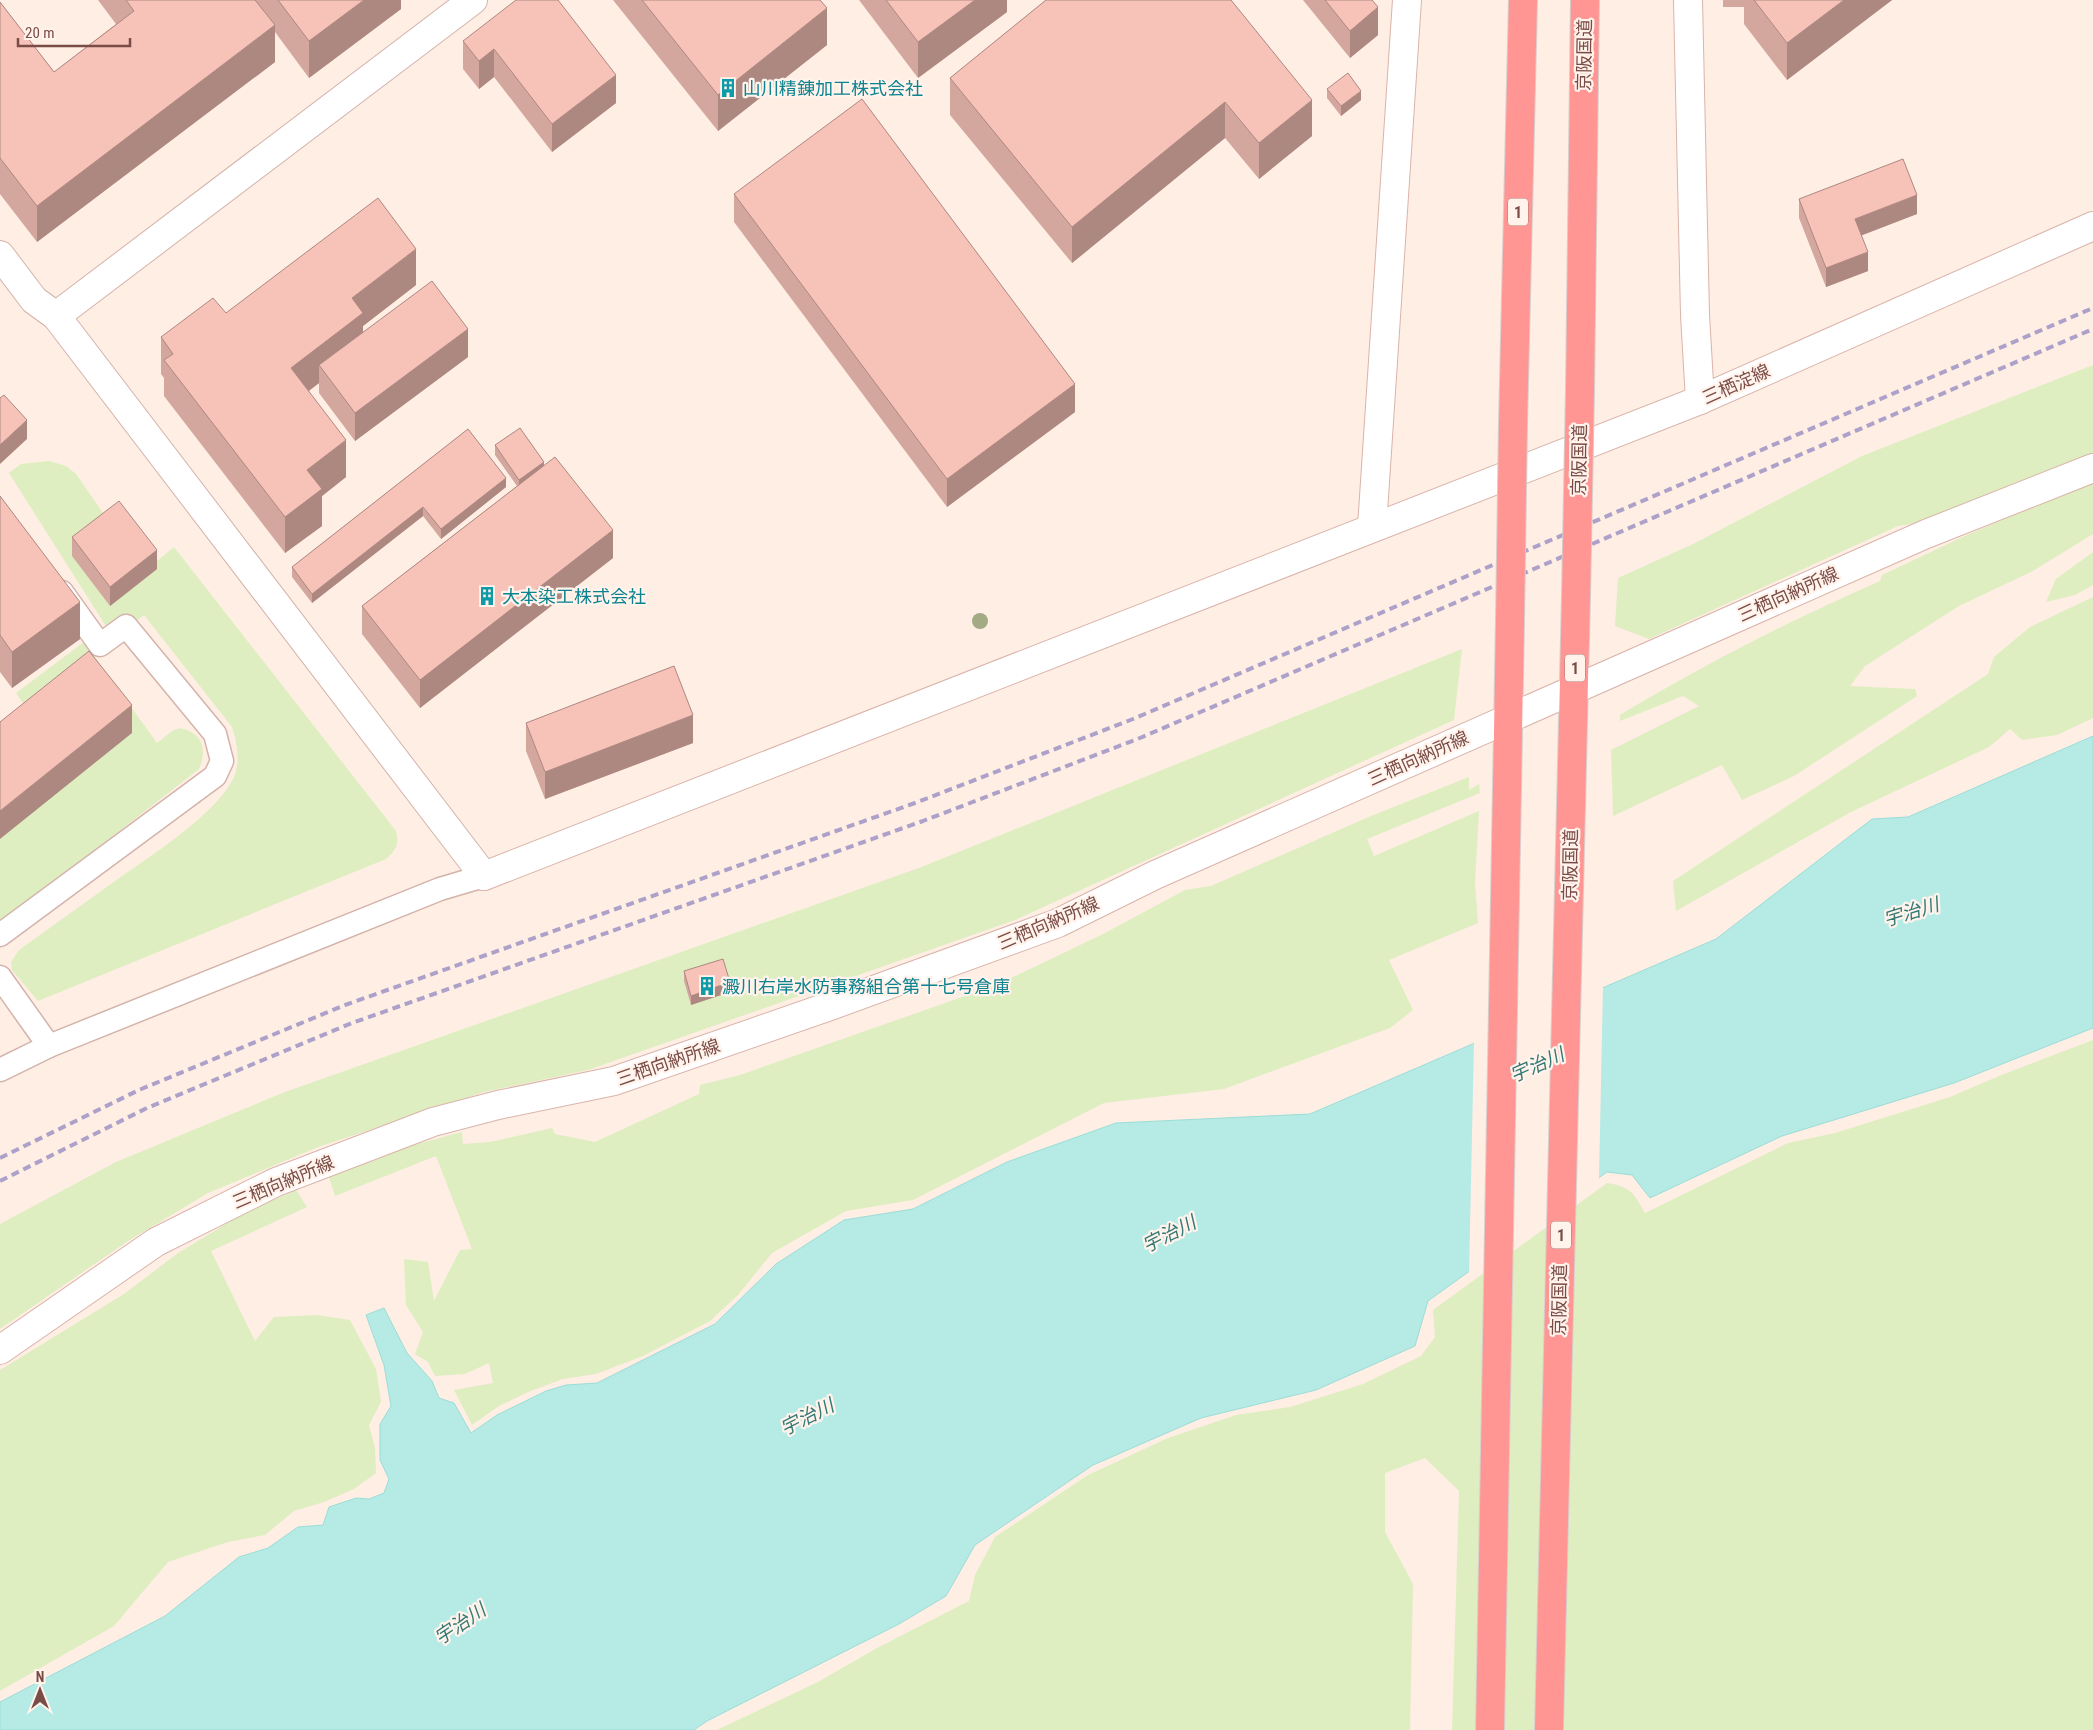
<svg xmlns="http://www.w3.org/2000/svg" width="2093" height="1730" font-family="'Roboto Condensed','Noto Sans JP',sans-serif">
<style>
.green{fill:#deeec0}
.water{fill:#b6eae5;stroke:#9bddd7}
.pier{fill:#feeee4}
.lines{fill:none;stroke-linecap:round;stroke-linejoin:round}
.lane-casing{stroke:#d4b3ab;stroke-width:25}
.street-casing{stroke:#d4b3ab;stroke-width:30}
.secondary-casing{stroke:#dab4aa;stroke-width:30}
.highway-casing{stroke:#dacdcb;stroke-width:30}
.lane{stroke:#fff;stroke-width:22}
.street{stroke:#fff;stroke-width:28}
.secondary{stroke:#fff;stroke-width:28}
.highway{stroke:#ff9694;stroke-width:28}
.rail{stroke:#ada1ca;stroke-width:4;stroke-dasharray:8 5;stroke-linecap:butt}
.highway-bridge-casing{stroke:#dacdcb;stroke-width:30;stroke-linecap:butt}
.highway-bridge{stroke:#ff9694;stroke-width:28}
.tree{fill:#a3ab85}
.wall{fill:#d4a79e}
.shaded-wall{fill:#ad8881}
.building{fill:#f7c2b8;stroke:#ad8881}
.labels{text-anchor:middle;dominant-baseline:central;stroke-width:4.5;stroke-linejoin:round;paint-order:stroke}
.shield{fill:#fff3ec;stroke:#a27e78;stroke-width:1}
.shield-label{font-size:16px;font-weight:bold;fill:#7a4c46}
.street-label{font-size:18px;fill:#7a4c46;stroke:#fff3ec}
.culture-label{font-size:18px;fill:#0d838f;stroke:#fff3ec;text-anchor:start}
.water-label{font-size:19px;font-style:italic;fill:#357974;stroke:#fff3ec}
</style>
<rect width="100%" height="100%" fill="#feeee4"/>
<g class="green">
<polygon points="2093,365 2093,455 1933,521 1898,526 1649,639 1615,626 1618,578 1693,544 1862,456"/>
<path d="M49 461 66 466 76 474 144 572 174 547 396 831C399 844 397 849 386 859L38 1001 12 970 11 962 19 950C51 927 83 904 115 881 149 857 215 815 233 779 241 764 237 742 232 727L144 615 114 639 9 473 21 464Z"/>
<path d="M2093 482V534L2033 571 1959 606 1865 666 1850 686 1915 689 1917 696 1794 776 1742 800 1722 765 1613 816 1611 750 1699 706 1683 696 1620 721V715C1703 665 1791 620 1880 581L1882 575 1969 534Z"/>
<polygon points="2093,552 2093,585 2075,595 2046,602 2056,579"/>
<polygon points="2093,597 2093,718 2057,735 2022,740 2010,729 1989,747 1851,812 1676,911 1673,881 1988,674 1994,657 2030,627"/>
<path d="M84 642 157 743C163 739 170 731 177 729 181 728 186 729 189 731 206 739 205 754 199 769L9 917 0 919V832L41 730 16 693Z"/>
<polygon points="1462,649 1454,720 1015,920 588,1070 484,1092 318,1147 208,1193 128,1241 0,1329 0,1224 116,1162 285,1092 919,868"/>
<polygon points="1469,777 1469,790 1479,784 1480,793 1367,839 1374,856 1479,811 1475,883 1478,923 1389,960 1413,1010 1390,1028 1224,1089 1104,1103 913,1200 846,1211 772,1253 738,1295 710,1321 643,1356 596,1374 563,1379 528,1392 499,1406 472,1425 454,1390 493,1383 489,1363 465,1374 435,1376 428,1362 415,1354 423,1332 406,1305 404,1259 428,1262 434,1301 460,1250 472,1249 436,1156 335,1196 329,1177 406,1147 462,1132 463,1144 490,1142 552,1128 555,1134 595,1142 699,1094 700,1085 740,1075 999,984 1103,934 1185,890 1211,886 1371,816"/>
<path d="M2093 1040V1730H1452L1459 1491 1425 1458 1385 1473V1532L1413 1584 1410 1730H717L818 1682 877 1648 969 1601 975 1575 995 1537 1088 1475 1168 1438 1236 1415 1290 1407 1363 1384 1421 1356 1435 1337 1433 1310 1607 1183C1631 1187 1634 1193 1645 1213L1788 1143 1835 1133 1950 1097 1999 1076Z"/>
<polygon points="296,1190 307,1207 211,1251 255,1341 274,1317 316,1315 350,1320 376,1369 381,1402 369,1425 375,1448 376,1473 354,1489 324,1502 294,1511 265,1535 228,1542 168,1562 114,1626 0,1691 0,1370 124,1294 178,1253 241,1215"/>
</g>
<polygon class="water" points="2093,736 2093,1028 1954,1083 1782,1136 1650,1198 1632,1175 1607,1172 1428,1301 1415,1346 1316,1390 1201,1418 1093,1465 975,1545 946,1596 899,1624 707,1721 694,1730 0,1730 0,1702 165,1616 239,1557 268,1548 298,1527 323,1525 329,1507 356,1498 369,1499 384,1493 389,1479 380,1460 380,1424 391,1406 384,1365 366,1315 384,1308 407,1353 432,1381 439,1398 454,1403 471,1433 497,1415 546,1391 566,1385 597,1383 715,1324 776,1264 844,1220 913,1209 1007,1162 1116,1123 1310,1114 1716,939 1872,819 1908,817"/>
<polygon class="pier" points="1603,986 1599,1180 1469,1274 1474,1041"/>
<g class="lines">
<g class="lane-casing">
<g id="lane">
<polyline points="0,935 215,776 222,761 215,734 126,626 100,645 62,592"/>
<polyline points="0,977 49,1046"/>
<polyline points="0,1070 49,1046 440,889 484,876"/>
</g>
</g>
<g class="street-casing">
<g id="street">
<polyline points="0,255 34,300 56,316 484,876"/>
<polyline points="56,316 473,0"/>
</g>
</g>
<g class="secondary-casing">
<g id="secondary">
<polyline points="1688,0 1695,315 1700,400"/>
<polyline points="1372,527 1407,0"/>
<polyline points="484,876 1700,400 2093,226"/>
<polyline points="0,1350 156,1242 276,1182 433,1122 498,1105 614,1081 830,1006 1058,923 1155,875 1858,564 1926,534 2093,468"/>
</g>
</g>
<g class="highway-casing">
<g id="highway">
<polyline points="1580,390 1585,0"/>
<polyline points="1513,424 1523,0"/>
<polyline points="1490,1730 1510,621"/>
<polyline points="1549,1730 1576,596"/>
</g>
</g>
<use href="#lane" class="lane"/>
<use href="#street" class="street"/>
<use href="#secondary" class="secondary"/>
<use href="#highway" class="highway"/>
<g class="rail">
<polyline points="0,1158 139,1090 345,1005 915,803 1133,719 2093,308"/>
<polyline points="0,1181 147,1108 352,1023 923,821 1140,738 2093,329"/>
</g>
<g class="highway-bridge-casing">
<g id="highway-bridge">
<polyline points="1576,596 1580,390"/>
<polyline points="1510,621 1513,424"/>
</g>
</g>
<use href="#highway-bridge" class="highway-bridge"/>
</g>
<circle class="tree" cx="980" cy="621" r="8"/>
<g class="wall">
<polygon points="98,0 401,0 401,9 309,78 275,32 275,62 37,242 0,194 0,2 54,72 116,24"/>
<polygon points="613,0 820,0 827,45 718,131"/>
<polygon points="859,0 1007,0 1007,12 918,78"/>
<polygon points="1046,0 1312,136 1259,179 1225,138 1072,263 950,115 950,78"/>
<polygon points="1303,0 1372,0 1378,35 1350,58"/>
<polygon points="1723,0 1892,0 1787,80 1744,24 1744,7 1723,7"/>
<polygon points="463,41 616,75 616,103 552,152 494,77 479,89 463,69"/>
<polygon points="1327,89 1361,100 1341,116 1327,98"/>
<polygon points="734,194 1075,412 947,507 734,222"/>
<polygon points="1799,199 1917,214 1861,235 1868,271 1826,287 1799,218"/>
<polygon points="416,285 363,326 363,332 468,357 355,441 319,393 319,383 309,391 346,477 322,496 322,526 285,553 164,396 164,378 161,374 161,337 226,313"/>
<polygon points="468,429 506,487 441,539 423,516 312,603 292,577 292,567"/>
<polygon points="495,445 544,466 613,558 420,708 362,634 362,606 517,486 495,455"/>
<polygon points="0,496 80,639 12,688 0,672"/>
<polygon points="72,537 157,569 110,606 72,556"/>
<polygon points="526,723 693,743 545,799 526,751"/>
<polygon points="684,971 730,992 691,1005 684,981"/>
</g>
<g class="shaded-wall">
<polygon points="364,0 401,0 401,9 309,78 309,41"/>
<polygon points="975,0 1007,0 1007,12 918,78 918,42"/>
<polygon points="1844,0 1892,0 1787,80 1787,43"/>
<polygon points="1378,7 1378,35 1350,58 1350,31"/>
<polygon points="827,8 827,45 718,131 718,95"/>
<polygon points="275,25 275,62 37,242 37,206"/>
<polygon points="494,49 494,77 479,89 479,61"/>
<polygon points="616,75 616,103 552,152 552,124"/>
<polygon points="1361,91 1361,100 1341,116 1341,106"/>
<polygon points="1312,100 1312,136 1259,179 1259,143"/>
<polygon points="1225,102 1225,138 1072,263 1072,227"/>
<polygon points="1917,195 1917,214 1855,238 1855,219"/>
<polygon points="416,249 416,285 363,326 363,349 319,365 319,383 291,404 291,368 352,298"/>
<polygon points="1868,252 1868,271 1826,287 1826,268"/>
<polygon points="468,329 468,357 355,441 355,413"/>
<polygon points="1075,384 1075,412 947,507 947,479"/>
<polygon points="27,420 27,439 0,464 0,445"/>
<polygon points="346,440 346,477 322,496 322,526 285,553 285,517 307,470"/>
<polygon points="544,462 544,472 519,489 519,480"/>
<polygon points="506,478 506,487 441,539 441,529"/>
<polygon points="423,507 423,516 312,603 312,594"/>
<polygon points="613,530 613,558 420,708 420,680"/>
<polygon points="157,550 157,569 110,606 110,587"/>
<polygon points="80,602 80,639 12,688 12,652"/>
<polygon points="132,705 132,733 0,839 0,811"/>
<polygon points="693,715 693,743 545,799 545,772"/>
<polygon points="730,982 730,992 691,1005 691,996"/>
</g>
<g class="building">
<polygon points="126,0 255,0 275,25 37,206 0,158 0,2 54,72 134,11"/>
<polygon points="278,0 364,0 309,41"/>
<polygon points="516,0 558,0 616,75 552,124 494,49 479,61 463,41"/>
<polygon points="642,0 820,0 827,8 718,95"/>
<polygon points="886,0 975,0 918,42"/>
<polygon points="1046,0 1231,0 1312,100 1259,143 1225,102 1072,227 950,78"/>
<polygon points="1325,0 1372,0 1378,7 1350,31"/>
<polygon points="1754,0 1844,0 1787,43"/>
<polygon points="1348,73 1361,91 1341,106 1327,89"/>
<polygon points="862,99 1075,384 947,479 734,194"/>
<polygon points="1903,159 1917,195 1855,219 1868,252 1826,268 1799,199"/>
<polygon points="378,198 416,249 352,298 363,313 291,368 346,440 307,470 322,489 285,517 164,360 173,354 161,337 213,298 226,313"/>
<polygon points="432,281 468,329 355,413 319,365"/>
<polygon points="4,395 27,420 0,445 0,398"/>
<polygon points="520,428 544,462 519,480 495,445"/>
<polygon points="468,429 506,478 441,529 423,507 312,594 292,567"/>
<polygon points="555,457 613,530 420,680 362,606"/>
<polygon points="0,496 80,602 12,652 0,635"/>
<polygon points="119,501 157,550 110,587 72,537"/>
<polygon points="89,651 132,705 0,811 0,722"/>
<polygon points="674,666 693,715 545,772 526,723"/>
<polygon points="723,959 730,982 691,996 684,971"/>
</g>
<defs>
<g id="building-bare" transform="scale(1.5)"><path d="M-4-6H4V6H1V3H-1V6H-4ZM-2.5-4.3h1.7v1.8h-1.7ZM.8-4.3h1.7v1.8H.8ZM-2.5-1h1.7V.8h-1.7ZM.8-1h1.7V.8H.8Z" fill="#0f9aa8" stroke="#fff3ec" stroke-width="2.5" paint-order="stroke"/></g>
</defs>
<g fill-rule="evenodd">
<use href="#building-bare" x="728" y="88"/>
<use href="#building-bare" x="487" y="596"/>
<use href="#building-bare" x="707" y="986"/>
</g>
<g class="labels">
<g class="shield">
<rect x="1508" y="198.5" width="20" height="27" rx="4"/>
<rect x="1565" y="654.5" width="20" height="27" rx="4"/>
<rect x="1551" y="1221.5" width="20" height="27" rx="4"/>
</g>
<g class="shield-label">
<text x="1518" y="212">1</text>
<text x="1575" y="668">1</text>
<text x="1561" y="1235">1</text>
</g>
<g class="street-label">
<text transform="translate(1584 55) rotate(-89)">京阪国道</text>
<text transform="translate(1736 384) rotate(-24)">三栖淀線</text>
<text transform="translate(1579 460) rotate(-89)">京阪国道</text>
<text transform="translate(1788 594) rotate(-24)">三栖向納所線</text>
<text transform="translate(1418 758) rotate(-24)">三栖向納所線</text>
<text transform="translate(1570 865) rotate(-89)">京阪国道</text>
<text transform="translate(1048 923) rotate(-23)">三栖向納所線</text>
<text transform="translate(668 1062) rotate(-19)">三栖向納所線</text>
<text transform="translate(283 1182) rotate(-23)">三栖向納所線</text>
<text transform="translate(1559 1300) rotate(-89)">京阪国道</text>
</g>
<g class="culture-label">
<text x="743" y="88">山川精錬加工株式会社</text>
<text x="502" y="596">大本染工株式会社</text>
<text x="722" y="986">澱川右岸水防事務組合第十七号倉庫</text>
</g>
<g class="water-label">
<text transform="translate(1911 912) rotate(-17)">宇治川</text>
<text transform="translate(1537 1065) rotate(-24)">宇治川</text>
<text transform="translate(1169 1234) rotate(-27)">宇治川</text>
<text transform="translate(807 1417) rotate(-27)">宇治川</text>
<text transform="translate(460 1624) rotate(-34)">宇治川</text>
</g>
</g>
<g transform="translate(40 1690)" stroke="#fff3ec" stroke-width="4" paint-order="stroke">
<path d="M0-4L9 19L0 12L-9 19Z" fill="#7a4c46"/>
<text y="-8" font-size="14" font-weight="bold" text-anchor="middle" fill="#7a4c46">N</text>
</g>
<path d="M18 38v8h112v-8" fill="none" stroke="#7a4c46" stroke-width="2.5"/>
<text x="25" y="38" font-size="15" fill="#7a4c46" stroke="#fff3ec" stroke-width="4" paint-order="stroke">20 m</text>
</svg>
